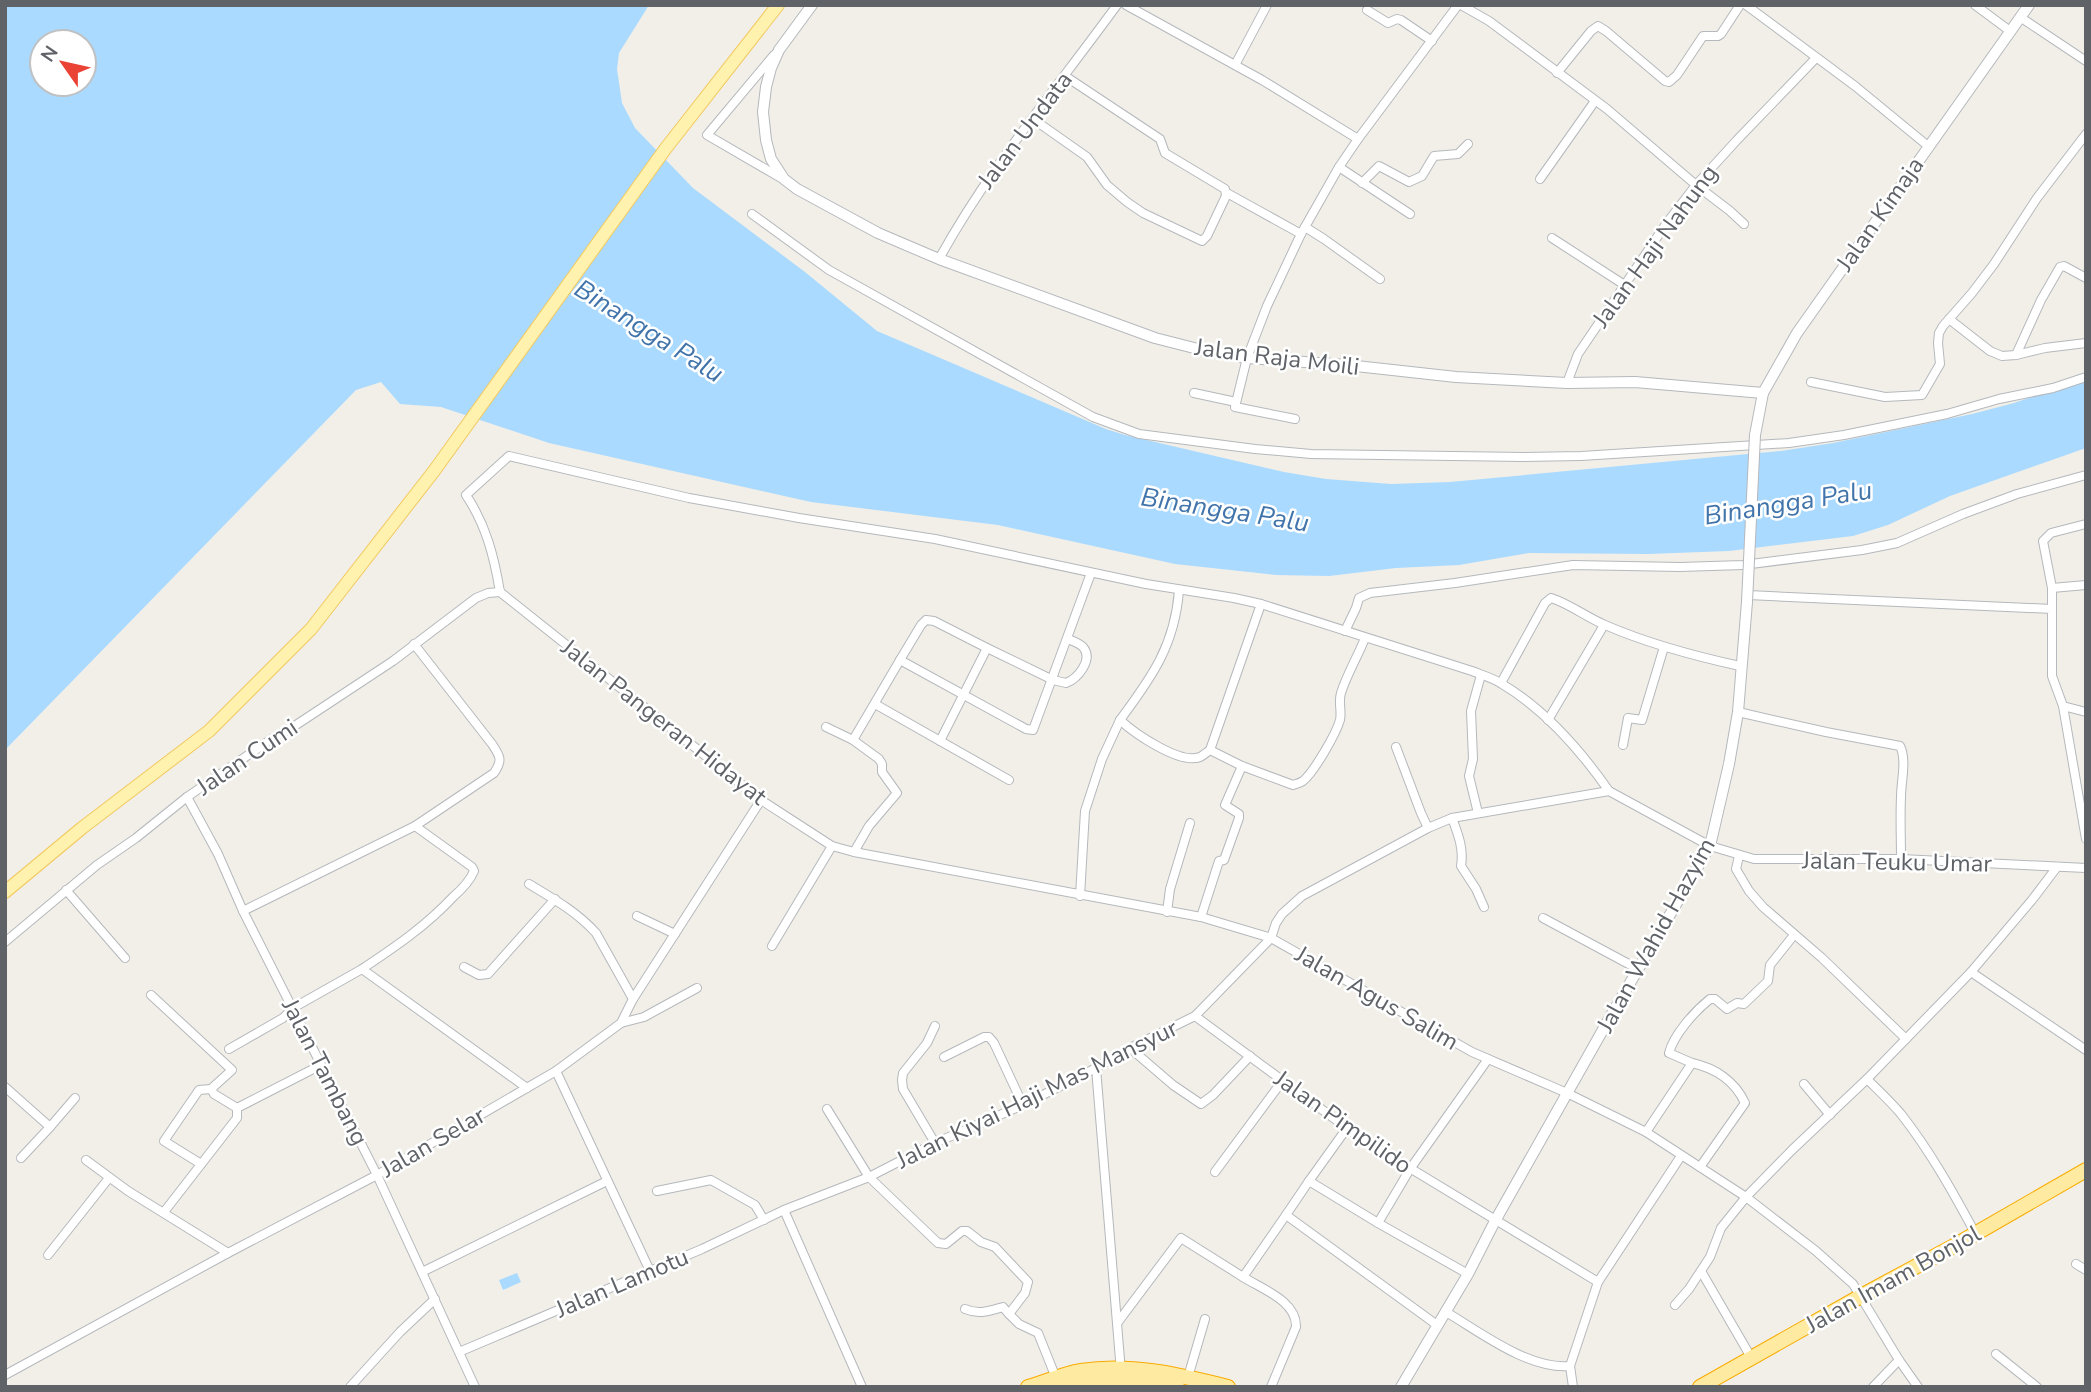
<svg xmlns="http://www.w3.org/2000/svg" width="2091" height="1392" font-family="'Nunito Sans',sans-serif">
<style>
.water{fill:#aadaff;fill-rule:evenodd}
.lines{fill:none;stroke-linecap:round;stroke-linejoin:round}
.minor-casing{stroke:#b5b8bc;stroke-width:10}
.tertiary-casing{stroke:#b5b8bc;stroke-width:12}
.primary-casing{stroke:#f2c960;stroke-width:14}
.trunk-casing{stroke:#f9ab00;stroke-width:16}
.minor{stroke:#fff;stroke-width:8}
.tertiary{stroke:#fff;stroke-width:10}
.primary{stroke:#fff2af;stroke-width:12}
.trunk{stroke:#feeaa1;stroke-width:14}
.tertiary-bridge-casing{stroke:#b5b8bc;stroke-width:12;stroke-linecap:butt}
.tertiary-bridge{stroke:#fff;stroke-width:10}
.labels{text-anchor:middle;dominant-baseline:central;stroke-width:5;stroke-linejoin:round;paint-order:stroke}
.street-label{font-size:24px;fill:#5f6368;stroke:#fff}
.water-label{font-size:26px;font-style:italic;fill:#4174aa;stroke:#fff}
</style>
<rect width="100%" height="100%" fill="#f1efe8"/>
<g class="water">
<path d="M5 5H649L619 53 617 69 622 103 635 128 693 188 805 272 877 331 1106 429 1125 435 1284 472 1326 479 1391 484 1450 482 1781 451 1833 443 1972 414 2014 403 2086 378V448L1950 496 1888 525 1853 536 1729 551 1648 554 1529 553 1459 565 1396 568 1329 576 1276 575 1175 564 998 525 811 502 549 443 441 407 400 404 381 382 356 390 5 750ZM42 42H84V84H42Z"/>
<polygon points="517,1273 521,1282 503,1290 499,1280"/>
</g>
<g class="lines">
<g class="minor-casing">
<g id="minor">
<polyline points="1126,5 1262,80 1358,139"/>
<polyline points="1461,5 1489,21 1607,109 1696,185 1730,211 1744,224"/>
<polyline points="1746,5 1855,86 1928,146"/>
<polyline points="1975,5 2010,31"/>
<polyline points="1367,10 1388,23 1397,19 1401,20 1432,41"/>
<polyline points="2020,17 2086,61"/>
<polyline points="774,55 707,135 781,178"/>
<polyline points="1235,65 1267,5"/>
<polyline points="1557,73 1591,31 1598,26 1606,31 1665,81 1669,82 1677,75 1703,36 1718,36 1721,34 1740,5"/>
<polyline points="1033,119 1087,157 1107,185 1127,202 1143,213 1202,241 1207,236 1226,196 1225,189 1165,153 1160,139 1065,76"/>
<polyline points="1339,167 1410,214"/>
<polyline points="1540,179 1595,101"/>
<polyline points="1362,183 1379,166 1409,182 1422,176 1434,156 1458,154 1468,144"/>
<polyline points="1227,193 1301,234"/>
<polyline points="752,214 829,270 1093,417 1139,434 1255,449 1311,454 1524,457 1581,456 1789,443 1844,435 1947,414 1999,399 2053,388 2086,377"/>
<polyline points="1305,227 1324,239 1380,279"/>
<polyline points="1552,238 1623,284"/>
<path d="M939 259C989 168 1056 89 1117 5"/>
<polyline points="1949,319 1990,351 2002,356 2016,355 2045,348 2086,343"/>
<polyline points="2016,355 2041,300 2060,267 2064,266 2086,278"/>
<polyline points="1811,382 1885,397 1922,395 1940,364 1938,343 1939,333 1943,326 1972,293 1994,264 2037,198 2086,134"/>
<polyline points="1567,383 1578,354 1666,224 1696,185 1737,140 1816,58"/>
<polyline points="1194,393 1236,402"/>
<polyline points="1295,419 1235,407 1247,358 1267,306 1301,234 1339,167 1358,139 1458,5"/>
<polyline points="2086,524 2051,533 2043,541 2052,588 2086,585"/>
<polyline points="2052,588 2052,609"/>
<polyline points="500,592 761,800 832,846 854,852 1201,917 1271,938 1472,1052 1567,1093 1646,1132 1746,1197 1816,1251 1853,1284 1899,1360 1918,1387"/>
<path d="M500 592C494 556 486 525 466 495L509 456 689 498 799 518 935 539 1146 584 1234 598 1261 604 1472 671C1482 675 1493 678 1502 684 1544 709 1581 751 1609 791"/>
<polyline points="1748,595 2052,609 2052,676 2063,706 2086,712"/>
<polyline points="1345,631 1356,608 1359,598 1370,593 1455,583 1573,565 1680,567 1743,565 1862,550 1897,543 1963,514 2017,494 2086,475"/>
<path d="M414 644 492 744C500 756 503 760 494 773L415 826"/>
<path d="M987 648 1053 680 1066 683C1077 679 1094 660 1083 647 1079 643 1073 641 1068 639"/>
<polyline points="900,660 921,625 926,620 934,621 987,648 940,741"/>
<path d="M1501 683 1545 603 1551 598C1570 604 1586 617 1605 625 1649 644 1694 656 1740 666"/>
<polyline points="875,704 1009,780"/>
<polyline points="2063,706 2086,839"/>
<path d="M1738 712 1826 732 1900 746C1907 760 1901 781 1901 797 1900 817 1901 838 1901 859"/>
<path d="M1120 720C1152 677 1175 645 1179 590"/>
<polyline points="1548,720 1604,625"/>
<polyline points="826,727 853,740 879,759 882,764 882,772 897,793 869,826 854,852"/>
<polyline points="853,740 900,660 1026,729 1033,730 1091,573"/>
<polyline points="1623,745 1628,718 1642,720 1664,647"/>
<polyline points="1396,747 1421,813 1428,828"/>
<polyline points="1210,750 1261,604"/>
<polyline points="187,797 218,854 243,911 377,1175 475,1387"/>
<polyline points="1478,813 1469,776 1473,759 1471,711 1481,675"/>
<path d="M1452 818C1458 834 1464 849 1461 866L1476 889 1484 907"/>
<polyline points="1739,856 1736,869 1749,891 1763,907 1822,958 1906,1039"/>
<path d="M529 884C554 899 577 912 596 933L633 999"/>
<polyline points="66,890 125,958"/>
<path d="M1080 896 1085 811 1102 759 1120 720C1134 733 1180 765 1200 757 1204 755 1207 752 1210 750L1242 766 1293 785C1296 784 1300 783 1303 781 1314 772 1336 734 1340 720 1342 710 1338 702 1341 693 1347 674 1358 656 1365 638"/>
<path d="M243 911 415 826 472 867 474 871C470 881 461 890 453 897 426 926 395 947 362 969"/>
<polyline points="1167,912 1170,889 1190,823"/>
<polyline points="637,916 675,934"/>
<polyline points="1201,917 1219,861 1224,860 1239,818 1239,814 1225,805 1242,766"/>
<polyline points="1543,918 1638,969"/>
<polyline points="5,942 97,865 136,838 187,797 273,738 296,725 393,661 476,598 488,593 500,592"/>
<polyline points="772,946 832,846"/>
<polyline points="464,967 479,975 488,974 555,899"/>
<polyline points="1971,972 2086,1050"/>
<polyline points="151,995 232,1070 211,1089 214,1094 237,1108 237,1118 164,1212"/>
<polyline points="1195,1016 1362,1139 1598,1282"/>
<polyline points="621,1023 644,1017 697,988"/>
<polyline points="1130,1048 1173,1085 1201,1104 1213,1095 1250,1056"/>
<polyline points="229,1049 283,1018 293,1008 362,969 527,1088"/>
<polyline points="944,1057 984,1037 989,1037 994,1043 1023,1105"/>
<path d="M1692 1063C1715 1068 1735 1081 1745 1103L1700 1167"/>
<polyline points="1096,1068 1121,1372"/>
<polyline points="556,1071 650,1271"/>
<path d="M1867 1079C1878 1090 1891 1102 1901 1114 1930 1151 1953 1192 1975 1233"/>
<polyline points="1804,1084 1830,1115"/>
<polyline points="5,1087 50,1127 75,1098"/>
<polyline points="237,1108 321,1065"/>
<polyline points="827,1109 869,1177 938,1243 946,1244 962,1231 967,1231 981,1242 995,1247 1028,1282 1025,1293 1009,1314 1019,1324 1038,1333 1056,1378"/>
<polyline points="1347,1128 1309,1181 1378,1223 1468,1274"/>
<path d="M1646 1132 1692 1063 1669 1053C1674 1034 1695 1011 1710 999H1715L1727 1009 1737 1003 1744 1004 1768 981 1770 965 1794 935"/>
<polyline points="935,1143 903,1089 902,1080 903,1073 927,1043 935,1026"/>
<polyline points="21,1158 50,1127"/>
<polyline points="86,1160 128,1191 228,1253"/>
<polyline points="201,1164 164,1141 199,1090 211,1089"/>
<polyline points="1215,1172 1283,1080"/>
<polyline points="657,1191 711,1180 755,1205 764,1220"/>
<polyline points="784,1210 862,1387"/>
<polyline points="1286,1215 1309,1181"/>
<polyline points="1378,1223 1410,1169 1488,1059"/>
<polyline points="48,1255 109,1178"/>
<polyline points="2076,1264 2086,1270"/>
<polyline points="1701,1271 1752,1359"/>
<polyline points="422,1272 607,1181"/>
<polyline points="1675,1305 1689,1289 1710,1257 1721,1228 1746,1197 1792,1150 1867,1079 1971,972 2032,900 2057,867"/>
<path d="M965 1309C979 1315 989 1311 1003 1307L1009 1314"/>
<path d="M1446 1312C1480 1332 1529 1370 1570 1366"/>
<polyline points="1118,1322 1181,1238 1243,1277"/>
<polyline points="459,1352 702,1249 784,1210 869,1177 935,1143 1023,1105 1096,1068 1130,1048 1195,1016 1271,938 1276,923 1282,914 1302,896 1428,828 1452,818 1609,791 1710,846 1754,859 1901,859 2086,868"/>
<polyline points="1996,1354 2037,1387"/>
<polyline points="5,1375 228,1253 377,1175 556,1071 621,1023 633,999 761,800"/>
<polyline points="1188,1377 1205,1319"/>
<polyline points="350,1387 400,1332 435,1299"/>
<path d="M1271 1387 1296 1327C1297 1301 1262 1289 1243 1277L1286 1215 1437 1325"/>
<polyline points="1573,1387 1570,1366 1598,1282 1681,1156"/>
<polyline points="1873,1387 1899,1360"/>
</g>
</g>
<g class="tertiary-casing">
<g id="tertiary">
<polyline points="812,5 779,50 771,68 766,87 763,112 766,140 771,159 784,179 797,189 878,233 939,259 1155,338 1198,349 1247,358 1347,365 1456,377 1567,383 1635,382 1763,393"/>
<polyline points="1755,435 1763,393 1797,333 2029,5"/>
<polyline points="1401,1387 1468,1274 1495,1221 1609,1019 1710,846 1729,764 1738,712 1747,602"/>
</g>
</g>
<g class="primary-casing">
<polyline id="primary" points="5,892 82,828 209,731 311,629 434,471 666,148 778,5"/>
</g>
<g class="trunk-casing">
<g id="trunk">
<path d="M1028 1387C1046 1382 1063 1374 1081 1371 1130 1363 1180 1375 1228 1387"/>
<path d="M1059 1387C1096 1377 1140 1380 1177 1387"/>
<polyline points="1700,1387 1861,1296 1954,1246 2086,1170"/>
</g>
</g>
<use href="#minor" class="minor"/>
<use href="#tertiary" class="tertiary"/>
<use href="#primary" class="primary"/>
<use href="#trunk" class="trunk"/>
<g class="tertiary-bridge-casing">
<polyline id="tertiary-bridge" points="1747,602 1755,435"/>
</g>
<use href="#tertiary-bridge" class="tertiary-bridge"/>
</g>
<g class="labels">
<g class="street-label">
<text transform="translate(1025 130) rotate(-53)">Jalan Undata</text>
<text transform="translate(1880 214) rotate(-55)">Jalan Kimaja</text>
<text transform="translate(1655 246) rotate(-54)">Jalan Haji Nahung</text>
<text transform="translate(1277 357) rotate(7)">Jalan Raja Moili</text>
<text transform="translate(664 722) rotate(38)">Jalan Pangeran Hidayat</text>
<text transform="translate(247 757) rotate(-34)">Jalan Cumi</text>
<text transform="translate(1897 862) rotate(1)">Jalan Teuku Umar</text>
<text transform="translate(1656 935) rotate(-61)">Jalan Wahid Hazyim</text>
<text transform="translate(1377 998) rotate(30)">Jalan Agus Salim</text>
<text transform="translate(325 1072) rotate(63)">Jalan Tambang</text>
<text transform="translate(1037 1094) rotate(-26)">Jalan Kiyai Haji Mas Mansyur</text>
<text transform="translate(1343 1122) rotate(35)">Jalan Pimpilido</text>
<text transform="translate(433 1142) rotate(-30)">Jalan Selar</text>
<text transform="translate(1893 1279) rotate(-29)">Jalan Imam Bonjol</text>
<text transform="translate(622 1283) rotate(-23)">Jalan Lamotu</text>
</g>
<g class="water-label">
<text transform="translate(649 331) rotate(32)">Binangga Palu</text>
<text transform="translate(1788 503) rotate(-9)">Binangga Palu</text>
<text transform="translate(1225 510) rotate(9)">Binangga Palu</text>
</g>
</g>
<rect width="2091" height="1392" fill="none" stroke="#5f6368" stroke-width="14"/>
<g transform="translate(63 63) rotate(304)"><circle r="33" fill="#ffffff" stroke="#bfc1c3" stroke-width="2"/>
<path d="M0-5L12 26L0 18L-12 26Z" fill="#ea4335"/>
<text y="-10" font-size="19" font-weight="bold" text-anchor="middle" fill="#5f6368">N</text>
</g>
</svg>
